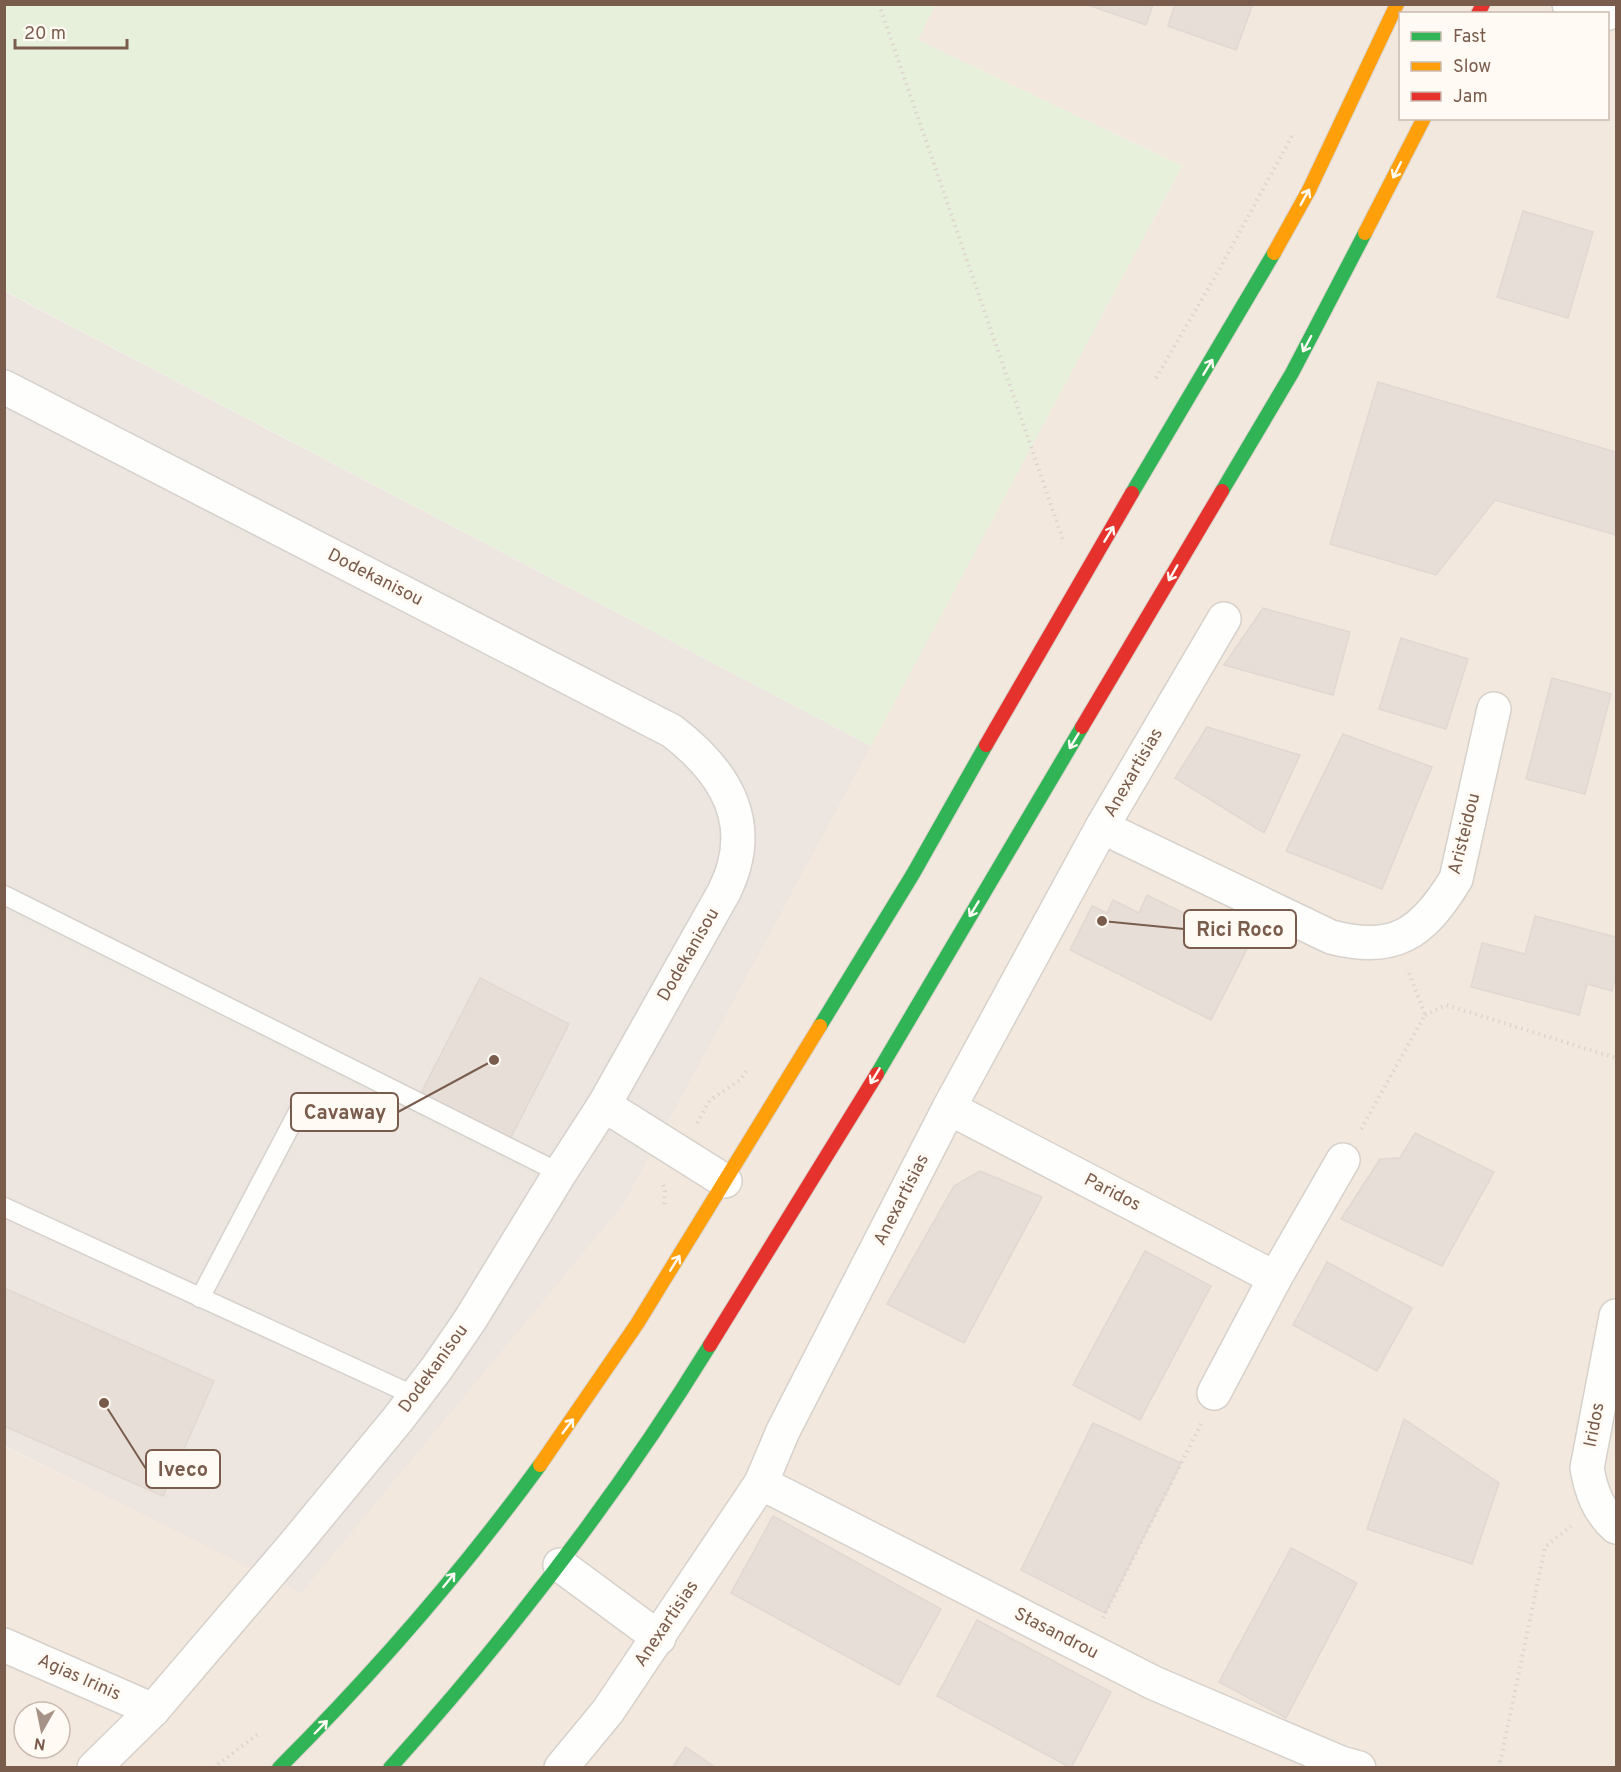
<svg xmlns="http://www.w3.org/2000/svg" width="1621" height="1772" font-family="Overpass,sans-serif">
<style>
.residential{fill:#f2e8de;fill-rule:evenodd}
.industrial{fill:#ede5e0}
.green{fill:#e7f0db}
.building{fill:#e6ded7;stroke:#e2d8d2;stroke-width:1.5}
.lines{fill:none;stroke-linecap:round;stroke-linejoin:round}
.lane-casing{stroke:#d7d1cb;stroke-width:21}
.street-casing{stroke:#d7d1cb;stroke-width:36}
.fast-casing{stroke:#d9d2cb;stroke-width:16}
.slow-casing{stroke:#d9d2cb;stroke-width:16}
.jam-casing{stroke:#d9d2cb;stroke-width:16}
.path{stroke:#dcd5d0;stroke-width:4;stroke-dasharray:1.5 4.5;stroke-linecap:butt}
.lane{stroke:#fefefd;stroke-width:18}
.street{stroke:#fefefd;stroke-width:33}
.fast{stroke:#30b455;stroke-width:14}
.slow{stroke:#ff9f0a;stroke-width:14}
.jam{stroke:#e5322d;stroke-width:14}
.oneway{stroke:#fffaf3}
.labels{text-anchor:middle;dominant-baseline:central;stroke-width:6;stroke-linejoin:round;paint-order:stroke}
.street-label{font-size:18px;fill:#7a5c4d;stroke:#fffaf3}
.leader{fill:none;stroke:#7a5c4d;stroke-width:2}
.callout-dot{fill:#7a5c4d;stroke:#fffaf3;stroke-width:2}
.callout{fill:#fffaf3;stroke:#7a5c4d;stroke-width:2}
.callout-label{font-size:20px;text-anchor:middle;font-weight:bold;fill:#7a5c4d}
</style>
<rect width="100%" height="100%" fill="#f9f5f0"/>
<path class="residential" d="M935 5H1616V1767H5L4 1446 301 1592 624 1204 1182 166 917 40ZM1400 14H1608V118H1400ZM24 1712H60V1748H24Z"/>
<polygon class="industrial" points="4,291 871,746 624,1204 301,1593 5,1446"/>
<polygon class="green" points="4,5 935,5 918,40 1182,166 871,746 5,291"/>
<g class="building">
<polygon points="1085,4 1153,4 1146,25"/>
<polygon points="1175,4 1253,4 1236,50 1168,26"/>
<polygon points="1523,211 1593,232 1568,318 1497,297"/>
<polygon points="1378,382 1616,452 1616,535 1495,500 1436,575 1330,544"/>
<polygon points="1263,608 1350,632 1333,695 1224,665"/>
<polygon points="1401,638 1468,659 1446,729 1379,709"/>
<polygon points="1552,678 1611,694 1585,794 1526,779"/>
<polygon points="1207,727 1300,755 1264,833 1175,778"/>
<polygon points="1343,734 1432,767 1382,889 1286,851"/>
<polygon points="1147,895 1249,945 1211,1020 1070,950 1092,906 1107,913 1113,900 1139,913"/>
<polygon points="1535,916 1616,937 1616,975 1612,991 1587,984 1579,1015 1471,987 1482,943 1525,954"/>
<polygon points="480,978 569,1024 508,1143 419,1097"/>
<polygon points="1415,1133 1494,1172 1442,1266 1341,1219 1380,1159 1400,1158"/>
<polygon points="980,1171 1042,1197 964,1343 887,1304 954,1186"/>
<polygon points="1145,1251 1211,1286 1140,1420 1073,1385"/>
<polygon points="1327,1262 1412,1308 1377,1371 1293,1325"/>
<polygon points="4,1288 214,1381 163,1496 4,1426"/>
<polygon points="1404,1419 1499,1483 1472,1564 1367,1529"/>
<polygon points="1093,1423 1181,1463 1105,1613 1021,1570"/>
<polygon points="773,1516 941,1609 899,1685 731,1593"/>
<polygon points="1291,1548 1357,1583 1286,1718 1219,1682"/>
<polygon points="977,1620 1111,1692 1071,1768 937,1696"/>
<polygon points="686,1747 716,1768 672,1768"/>
</g>
<g class="lines">
<g class="lane-casing">
<g id="lane">
<polyline points="4,895 560,1173"/>
<polyline points="4,1207 415,1396"/>
<polyline points="200,1298 299,1110"/>
</g>
</g>
<g class="street-casing">
<g id="street">
<polyline points="1569,4 1606,14"/>
<path d="M4 387 672 731C715 764 750 808 734 866 732 875 728 883 724 892L604 1105 560 1173 470 1320 437 1368 398 1419 294 1545 153 1710 94 1768"/>
<path d="M1102 827 1331 937C1395 954 1423 933 1456 879L1494 709"/>
<polyline points="604,1105 725,1181"/>
<polyline points="949,1108 1275,1278"/>
<path d="M1616 1316 1587 1468C1591 1491 1598 1511 1616 1527"/>
<polyline points="1214,1393 1275,1278 1343,1160"/>
<polyline points="761,1483 1154,1683 1341,1763 1359,1768"/>
<polyline points="560,1565 659,1638"/>
<polyline points="4,1645 153,1710"/>
<polyline points="561,1768 608,1711 761,1483 783,1431 949,1108 1102,827 1224,619"/>
</g>
</g>
<g class="fast-casing">
<g id="fast">
<polyline points="1222,491 1292,373 1365,233"/>
<polyline points="1132,493 1274,253"/>
<polyline points="820,1026 913,874 986,745"/>
<polyline points="877,1074 1082,727"/>
<path d="M279 1768C374 1673 461 1573 540 1465"/>
<path d="M390 1768C509 1636 617 1496 710 1345"/>
</g>
</g>
<g class="slow-casing">
<g id="slow">
<polyline points="1365,233 1424,118"/>
<polyline points="1274,253 1309,190 1397,4"/>
<polyline points="540,1465 637,1324 820,1026"/>
</g>
</g>
<g class="jam-casing">
<g id="jam">
<polyline points="1478,14 1483,4"/>
<polyline points="1082,727 1222,491"/>
<polyline points="986,745 1132,493"/>
<polyline points="710,1345 877,1074"/>
</g>
</g>
<g class="path">
<polyline points="879,4 1063,540"/>
<polyline points="1156,378 1219,270 1293,134"/>
<polyline points="1425,1015 1446,1005 1616,1058"/>
<polyline points="697,1123 710,1100 740,1080 746,1071"/>
<polyline points="1361,1129 1425,1015 1408,970"/>
<polyline points="663,1185 665,1191 664,1207"/>
<polyline points="1103,1618 1201,1424"/>
<polyline points="213,1768 258,1734"/>
<polyline points="1499,1768 1545,1547 1571,1526"/>
</g>
<use href="#lane" class="lane"/>
<use href="#street" class="street"/>
<use href="#fast" class="fast"/>
<use href="#slow" class="slow"/>
<use href="#jam" class="jam"/>
</g>
<defs><path id="oneway-shaft" d="M-6 0H5M1.5-3L5.5 0L1.5 3" fill="none" stroke-width="1.6" stroke-linecap="round" stroke-linejoin="round" transform="scale(1.5)"/></defs>
<g class="oneway">
<use href="#oneway-shaft" transform="translate(1397 170) rotate(117)"/>
<use href="#oneway-shaft" transform="translate(1305 197) rotate(-61)"/>
<use href="#oneway-shaft" transform="translate(1307 344) rotate(118)"/>
<use href="#oneway-shaft" transform="translate(1208 367) rotate(-59)"/>
<use href="#oneway-shaft" transform="translate(1109 534) rotate(-59)"/>
<use href="#oneway-shaft" transform="translate(1173 573) rotate(120)"/>
<use href="#oneway-shaft" transform="translate(1074 741) rotate(121)"/>
<use href="#oneway-shaft" transform="translate(974 909) rotate(121)"/>
<use href="#oneway-shaft" transform="translate(875 1076) rotate(121)"/>
<use href="#oneway-shaft" transform="translate(675 1263) rotate(-58)"/>
<use href="#oneway-shaft" transform="translate(568 1426) rotate(-53)"/>
<use href="#oneway-shaft" transform="translate(449 1580) rotate(-51)"/>
<use href="#oneway-shaft" transform="translate(321 1727) rotate(-46)"/>
</g>
<g class="labels">
<g class="street-label">
<text transform="translate(375 578) rotate(27)">Dodekanisou</text>
<text transform="translate(1134 773) rotate(-60)">Anexartisias</text>
<text transform="translate(1465 834) rotate(-76)">Aristeidou</text>
<text transform="translate(689 955) rotate(-60)">Dodekanisou</text>
<text transform="translate(1112 1193) rotate(27)">Paridos</text>
<text transform="translate(902 1200) rotate(-63)">Anexartisias</text>
<text transform="translate(434 1369) rotate(-54)">Dodekanisou</text>
<text transform="translate(1595 1425) rotate(-79)">Iridos</text>
<text transform="translate(667 1624) rotate(-56)">Anexartisias</text>
<text transform="translate(1056 1634) rotate(27)">Stasandrou</text>
<text transform="translate(79 1678) rotate(24)">Agias Irinis</text>
</g>
</g>
<path class="leader" d="M1102 921L1184 929M494 1060L398 1112M104 1403L146 1469"/>
<g class="callout-dot">
<circle cx="1102" cy="921" r="6"/>
<circle cx="494" cy="1060" r="6"/>
<circle cx="104" cy="1403" r="6"/>
</g>
<g class="callout">
<rect x="1184" y="910" width="112" height="38" rx="6"/>
<rect x="291" y="1093" width="107" height="38" rx="6"/>
<rect x="146" y="1450" width="74" height="38" rx="6"/>
</g>
<g class="callout-label">
<text x="1240" y="936">Rici Roco</text>
<text x="345" y="1119">Cavaway</text>
<text x="183" y="1476">Iveco</text>
</g>
<rect width="1621" height="1772" fill="none" stroke="#7a5c4d" stroke-width="12"/>
<rect x="1399" y="12" width="210" height="108" fill="#fffaf3" stroke="#cabbb1" stroke-width="1.5"/>
<rect x="1411" y="32" width="30" height="9" fill="#30b455" stroke="#cabbb1" stroke-width="1.5"/>
<text x="1453" y="42" font-size="18" fill="#7a5c4d">Fast</text>
<rect x="1411" y="62" width="30" height="9" fill="#ff9f0a" stroke="#cabbb1" stroke-width="1.5"/>
<text x="1453" y="72" font-size="18" fill="#7a5c4d">Slow</text>
<rect x="1411" y="92" width="30" height="9" fill="#e5322d" stroke="#cabbb1" stroke-width="1.5"/>
<text x="1453" y="102" font-size="18" fill="#7a5c4d">Jam</text>
<g transform="translate(42 1730) rotate(189)"><circle r="28" fill="#fffaf3" stroke="#cabbb1" stroke-width="1.5"/>
<path d="M0-4.5L10 22L0 15L-10 22Z" fill="#a69286"/>
<text y="-9" font-size="16" font-weight="bold" text-anchor="middle" fill="#7a5c4d">N</text>
</g>
<path d="M15 39v9h112v-9" fill="none" stroke="#7a5c4d" stroke-width="3"/>
<text x="24" y="39" font-size="18" fill="#7a5c4d" stroke="#fffaf3" stroke-width="4.5" paint-order="stroke">20 m</text>
</svg>
